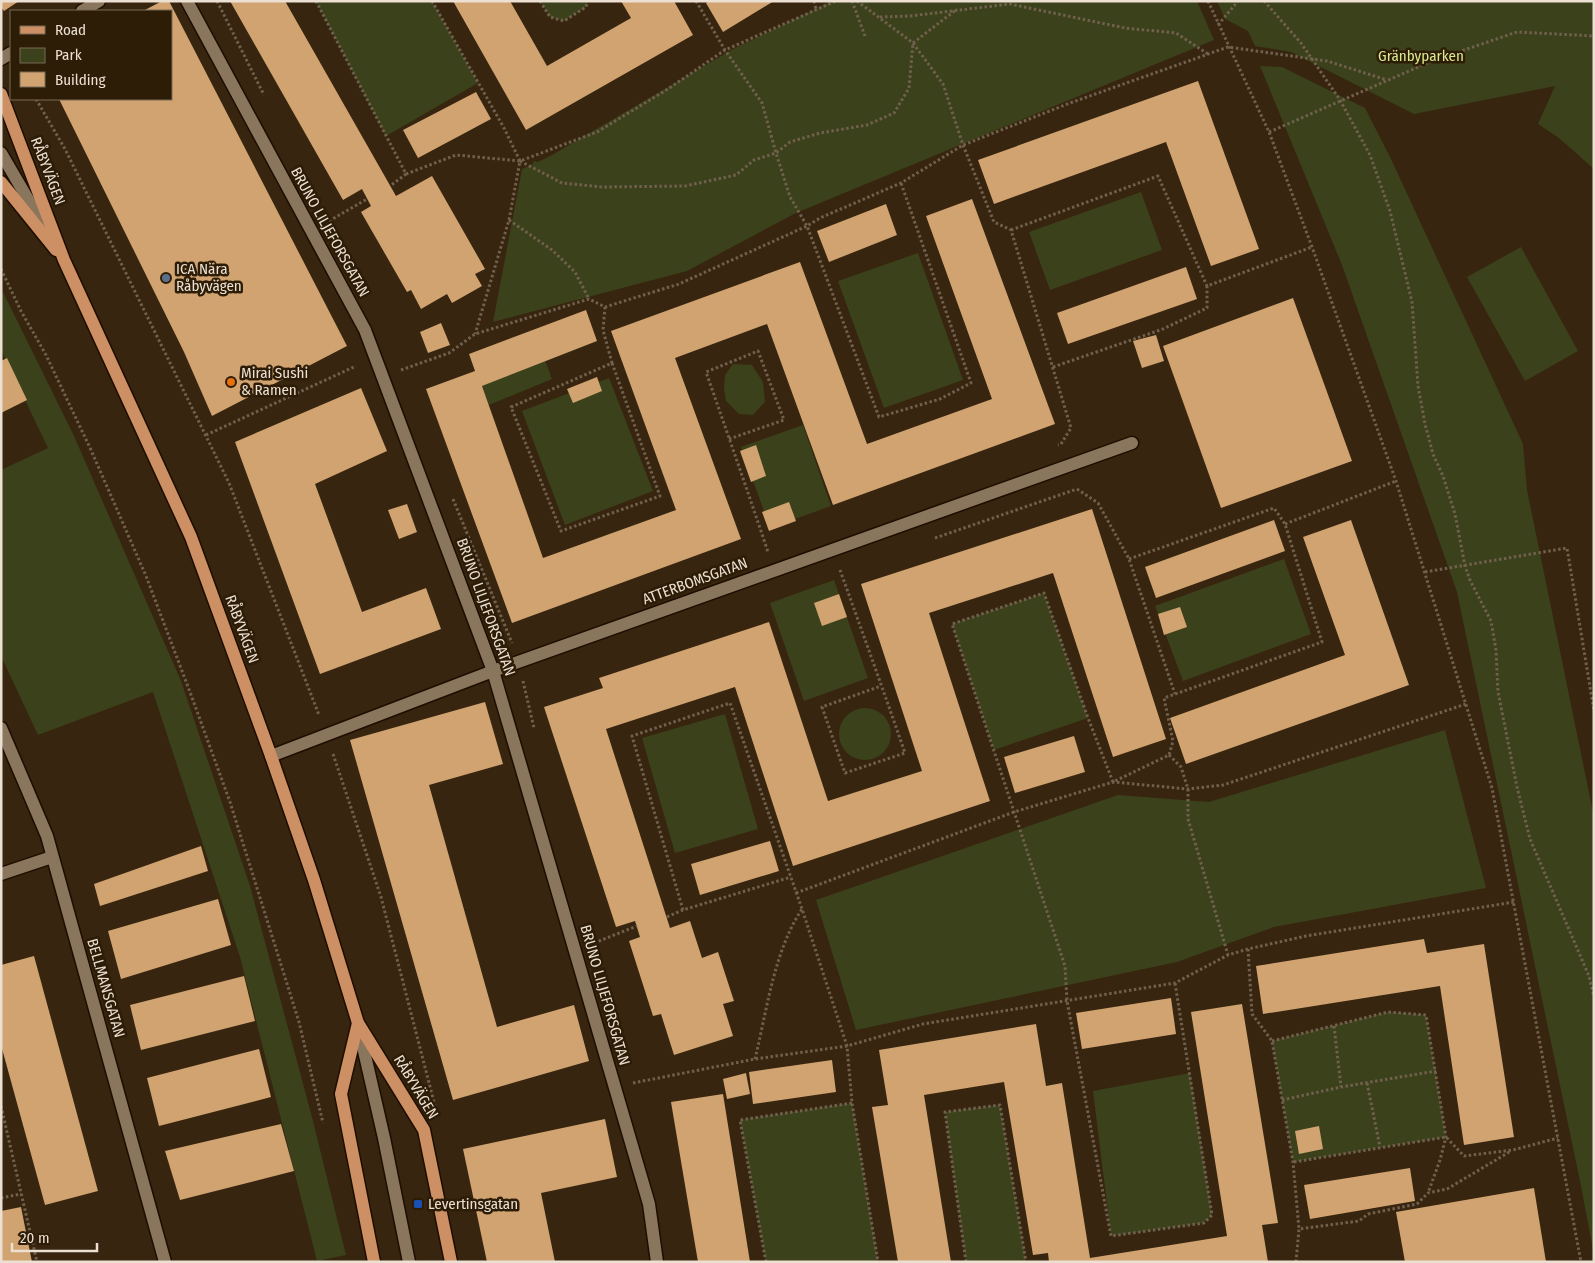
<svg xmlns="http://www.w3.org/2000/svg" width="1595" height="1263" font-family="'Fira Sans Condensed',sans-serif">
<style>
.green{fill:#3b411a}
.building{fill:#d0a371}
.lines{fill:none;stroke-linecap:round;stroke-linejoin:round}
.minor-casing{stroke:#1e0e00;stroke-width:15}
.major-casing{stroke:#1e0e00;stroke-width:15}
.path{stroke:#70604d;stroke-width:3;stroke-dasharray:2.5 2.5;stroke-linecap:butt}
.minor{stroke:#8a755d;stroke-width:12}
.major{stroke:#cd8f64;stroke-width:12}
.service-dot{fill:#5c6f8a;stroke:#2d1c06;stroke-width:2}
.food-dot{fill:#e8710a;stroke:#2d1c06;stroke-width:2}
.transit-dot{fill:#1a4fb4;stroke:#2d1c06;stroke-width:2}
.labels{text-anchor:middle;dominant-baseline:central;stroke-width:5;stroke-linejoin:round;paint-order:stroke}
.park-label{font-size:15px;fill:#daea90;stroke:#2d1c06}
.street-label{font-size:15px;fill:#ece0d3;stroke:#2d1c06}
.poi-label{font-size:15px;fill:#ece0d3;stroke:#2d1c06;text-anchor:start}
</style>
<rect width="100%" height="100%" fill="#37250f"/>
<g class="green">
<polygon points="316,1 432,1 478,83 386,136"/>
<polygon points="540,1 588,1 586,7 564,21 550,17"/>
<polygon points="832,1 1197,1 1214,40 796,213 687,271 493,322 522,169 532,165 534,161 538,162 552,155 733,49"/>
<polygon points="1217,1 1594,1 1594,169 1559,138 1538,124 1555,86 1414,114 1291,52 1255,46 1248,31 1225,19"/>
<polygon points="1260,66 1282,67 1365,108 1391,159 1523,444 1527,490 1594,817 1594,1255 1581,1186 1457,592 1342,265"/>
<polygon points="1141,192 1162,250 1050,290 1029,232"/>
<polygon points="1521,247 1578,351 1525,381 1467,277"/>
<polygon points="918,253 963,380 884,408 838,281"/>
<polygon points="1,288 74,436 181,681 250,886 313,1121 346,1255 317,1261 240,957 153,692 38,735 1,656 1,470 48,448 1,350"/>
<polygon points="545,360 552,379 489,405 482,386"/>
<polygon points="733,364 752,365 763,382 765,402 753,415 739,414 726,401 724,389 725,375"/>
<polygon points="609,378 653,491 565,525 522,411"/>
<polygon points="803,425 831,506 770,528 741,447"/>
<polygon points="1284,559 1311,634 1183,681 1155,606"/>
<polygon points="834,580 868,678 804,701 770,603"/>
<polygon points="1044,593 1088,718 994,750 952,624"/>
<circle cx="865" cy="734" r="26"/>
<polygon points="725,714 758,829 675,853 642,738"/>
<polygon points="1445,730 1486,888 1274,927 1177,962 856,1030 816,900 1118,795 1209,802"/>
<polygon points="1388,1012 1426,1015 1446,1137 1293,1162 1272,1041"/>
<polygon points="1190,1073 1212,1215 1204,1223 1111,1236 1093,1091"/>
<polygon points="852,1103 878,1262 766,1262 740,1120"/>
<polygon points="1000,1105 1026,1262 966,1262 945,1112"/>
</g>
<g class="building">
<polygon points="1,1 19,1 4,11 1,7"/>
<polygon points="162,1 169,1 347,346 212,416 184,352 59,99 171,99 171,11 143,11"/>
<polygon points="230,1 285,1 396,196 432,176 485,269 475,274 482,286 452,303 447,294 421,309 411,290 407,292 361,212 371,206 362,189 343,200"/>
<polygon points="453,1 510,1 547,66 631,18 621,1 674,1 693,35 526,130"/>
<polygon points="709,1 774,1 723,32 706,3"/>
<polygon points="1198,81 1259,249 1211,266 1166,142 994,204 978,160"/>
<polygon points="476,92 491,119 418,158 403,130"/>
<polygon points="972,199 1055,424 833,505 767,324 675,358 741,539 512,623 426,389 475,371 469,354 586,310 597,341 482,386 543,558 676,510 611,331 800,262 867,444 992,399 926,216"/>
<polygon points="886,204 897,235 829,262 817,231"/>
<polygon points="1186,267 1197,299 1068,344 1057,313"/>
<polygon points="1293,298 1352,461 1221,508 1163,346"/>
<polygon points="441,323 450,345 428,353 420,332"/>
<polygon points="1156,335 1164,361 1142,368 1133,341"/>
<polygon points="7,358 27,400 1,413 1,361"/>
<polygon points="597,377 602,391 573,403 567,389"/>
<polygon points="361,388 387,451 315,484 362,612 426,588 441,629 320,674 235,442"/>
<polygon points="756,445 766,476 751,482 740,451"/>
<polygon points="789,502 796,521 769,531 762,512"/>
<polygon points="407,504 417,532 399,539 388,510"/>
<polygon points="1092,509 1166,739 1113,757 1053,573 929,613 990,801 793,866 735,687 606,729 670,928 690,921 702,958 718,952 734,1001 723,1004 733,1036 674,1055 661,1014 653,1016 629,941 640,937 635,921 616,927 544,707 603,688 599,678 769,622 828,801 922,771 861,584"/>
<polygon points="1274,520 1285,551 1156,598 1145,567"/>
<polygon points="1351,520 1409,685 1186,764 1170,718 1345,655 1303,537"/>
<polygon points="839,594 847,617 822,626 814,603"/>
<polygon points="1180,607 1187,627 1164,635 1158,614"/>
<polygon points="485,702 503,764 429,785 497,1027 574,1005 589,1061 453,1100 350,740"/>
<polygon points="1074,736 1085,772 1015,793 1004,757"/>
<polygon points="770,841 779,871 700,895 691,864"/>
<polygon points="201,846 208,871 100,906 94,884"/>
<polygon points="218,899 231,945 121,979 108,931"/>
<polygon points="1424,939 1427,953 1484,944 1514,1137 1464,1145 1440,986 1263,1014 1256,966"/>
<polygon points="34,956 98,1191 45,1205 1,1045 1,965"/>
<polygon points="244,976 255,1021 141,1050 130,1005"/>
<polygon points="1171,998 1176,1034 1082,1049 1076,1013"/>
<polygon points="1242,1004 1278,1223 1262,1225 1268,1262 1049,1262 1048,1253 1033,1255 1004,1082 924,1095 951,1262 898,1262 872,1107 888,1105 879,1050 1036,1024 1046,1086 1062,1083 1090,1258 1227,1236 1191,1012"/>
<polygon points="259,1049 271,1097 159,1126 147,1078"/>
<polygon points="832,1060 836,1092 753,1104 749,1072"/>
<polygon points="746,1073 750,1094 727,1099 723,1079"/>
<polygon points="723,1094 750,1262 698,1262 671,1102"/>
<polygon points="605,1119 617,1177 541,1193 555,1262 487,1262 463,1149"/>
<polygon points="281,1124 294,1171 180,1200 165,1151"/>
<polygon points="1319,1126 1323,1149 1299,1154 1295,1131"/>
<polygon points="1410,1168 1415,1201 1310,1219 1304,1185"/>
<polygon points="1534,1188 1546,1262 1405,1262 1396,1212"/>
<polygon points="21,1207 32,1262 1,1262 1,1211"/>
</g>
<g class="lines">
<g class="minor-casing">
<g id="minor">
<polyline points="187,1 365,330 493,671 649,1204 657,1262"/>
<polyline points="82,11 99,1"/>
<polyline points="1,59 11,53"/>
<polyline points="1,153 50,237"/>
<polyline points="1,728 47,836 165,1262"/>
<polyline points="271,756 493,671 1132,443"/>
<polyline points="1,874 52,857"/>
<polyline points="358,1025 384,1138 409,1262"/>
</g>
</g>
<g class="major-casing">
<g id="major">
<polyline points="1,94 64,260 191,537 271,756 314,880 358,1023 424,1130 451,1262"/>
<polyline points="1,182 56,250"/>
<polyline points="358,1023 341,1094 374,1262"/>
</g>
</g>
<g class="path">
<polyline points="217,1 264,95"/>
<polyline points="316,1 406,174 390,186"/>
<polyline points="432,1 504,128 520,161 509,220 475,334"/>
<polyline points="540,1 550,17 564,21 586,7 588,1"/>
<polyline points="696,1 725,50 762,103 776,153 790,197 807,226 879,417 940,399 971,383 901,183"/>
<polyline points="814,1 816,9"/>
<polyline points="852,1 865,36"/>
<polyline points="857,1 913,43 943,84 963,145 994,222 1011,230 1071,428 1061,444 1058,445"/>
<polyline points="1208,1 1269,132 1312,247 1396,481 1492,788 1581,1262"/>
<polyline points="1264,1 1301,43 1340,100 1370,155 1390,211 1412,302 1418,386 1425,424 1433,454 1443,476 1455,514 1465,566 1470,580 1491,621 1496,650 1498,692 1517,787 1530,839 1589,976 1594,997"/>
<polyline points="880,17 910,16 1010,4 1125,28 1176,33 1208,54"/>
<polyline points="1218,25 1238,1"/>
<polyline points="36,99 65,149 229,483 319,715"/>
<polyline points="1269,132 1432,61 1517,32 1594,36"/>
<polyline points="520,161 562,183 602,187 685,186 736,175 754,160 776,153 790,142 820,133 867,125 894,113 909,88 913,43 957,9"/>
<polyline points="406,174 456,155 520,161 597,132 668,89 725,50 836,1"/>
<polyline points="509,220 552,250 575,272 589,299"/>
<polyline points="329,221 367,199"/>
<polyline points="1011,230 1158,176 1207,286"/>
<polyline points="1,269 21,311 46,355 91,450 146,576 190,692 230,802 299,1022 323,1123"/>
<polyline points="605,307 603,330 612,363 511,407 561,531 660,496 612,363"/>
<polyline points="1053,367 1163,329 1207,308 1207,286 1312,247"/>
<polyline points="401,370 449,353 475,334 589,299 605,307 679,284 807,226 820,218 901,183 963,145 1070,103 1228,47 1327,61 1387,80"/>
<polyline points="206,435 356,366"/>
<path d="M729 439 784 420 758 351 706 372C727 432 748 492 768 552"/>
<polyline points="1077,489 1098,503 1129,559 1175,694"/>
<polyline points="453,499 512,643"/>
<polyline points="1285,524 1396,481"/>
<polyline points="935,538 1077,489"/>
<polyline points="1129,559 1274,508 1285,524 1322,642 1164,698 1173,741 1169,755 1113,782 1088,718 1044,593 952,624 1065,966 1067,1001 1111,1236 1204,1223 1212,1215 1175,983"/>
<path d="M840 570C862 631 884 692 905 753L845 773 822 707 881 686"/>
<polyline points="1425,572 1567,548 1594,711"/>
<polyline points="523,681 534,728"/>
<polyline points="333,754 381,897 435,1106"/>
<polyline points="1169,755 1181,767 1188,789 1188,819 1228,955"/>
<polyline points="796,893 1014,812 1113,782 1188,789 1223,785 1466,704"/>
<polyline points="683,910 632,736 730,703 802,909 847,1046 852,1103 878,1262"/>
<polyline points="667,917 683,910 791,877"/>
<polyline points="594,943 637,926"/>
<polyline points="1248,949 1252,1014 1272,1041 1293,1162 1299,1229"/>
<polyline points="1334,1026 1341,1087"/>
<polyline points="1272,1041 1388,1012 1426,1015 1446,1137 1440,1160 1428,1193"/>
<path d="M755 1059C767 1010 774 951 802 909"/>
<polyline points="633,1083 755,1059 847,1046 923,1024 1175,983 1228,955 1248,949 1306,936 1514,902"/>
<polyline points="1367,1083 1380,1147"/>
<polyline points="1282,1100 1341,1087 1436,1071"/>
<polyline points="1,1106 37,1262"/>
<polyline points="1294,1162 1446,1137 1464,1156 1513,1150 1558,1138"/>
<polyline points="1,1198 21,1194"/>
<polyline points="766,1262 740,1120 852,1103"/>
<polyline points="966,1262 945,1112 1000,1105 1026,1262"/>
<polyline points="1296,1262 1299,1229 1359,1221 1368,1214 1417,1204 1428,1193 1447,1189 1511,1151"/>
</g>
<use href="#minor" class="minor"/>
<use href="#major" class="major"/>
</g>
<circle class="service-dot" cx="166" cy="278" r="5"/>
<circle class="food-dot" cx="231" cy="382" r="5"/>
<rect class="transit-dot" x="413" y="1199" width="10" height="10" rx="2.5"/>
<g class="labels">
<g class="park-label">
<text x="1421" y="56">Gränbyparken</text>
</g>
<g class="street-label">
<text transform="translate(48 171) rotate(69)">RÅBYVÄGEN</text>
<text transform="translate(330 232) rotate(61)">BRUNO LILJEFORSGATAN</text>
<text transform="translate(695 581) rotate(-20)">ATTERBOMSGATAN</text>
<text transform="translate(486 607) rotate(70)">BRUNO LILJEFORSGATAN</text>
<text transform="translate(242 629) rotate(70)">RÅBYVÄGEN</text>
<text transform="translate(106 988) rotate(74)">BELLMANSGATAN</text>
<text transform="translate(605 995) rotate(74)">BRUNO LILJEFORSGATAN</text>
<text transform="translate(416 1087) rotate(59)">RÅBYVÄGEN</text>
</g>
<g class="poi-label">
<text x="176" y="269">ICA Nära<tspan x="176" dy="17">Råbyvägen</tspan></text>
<text x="241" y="373">Mirai Sushi<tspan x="241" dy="17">&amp; Ramen</tspan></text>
<text x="428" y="1204">Levertinsgatan</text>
</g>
</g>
<rect width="1595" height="1263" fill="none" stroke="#ece0d3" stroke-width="5"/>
<rect x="10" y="10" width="162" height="90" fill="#2d1c06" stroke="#796a58"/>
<rect x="20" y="26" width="25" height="8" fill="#cd8f64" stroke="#796a58"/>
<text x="55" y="35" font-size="15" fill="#ece0d3">Road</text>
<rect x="20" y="48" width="25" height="15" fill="#3b411a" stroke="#796a58"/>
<text x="55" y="60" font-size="15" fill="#ece0d3">Park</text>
<rect x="20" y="72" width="25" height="15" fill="#d0a371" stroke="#796a58"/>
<text x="55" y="85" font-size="15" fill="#ece0d3">Building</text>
<path d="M12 1243v8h85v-8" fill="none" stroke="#ece0d3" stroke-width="2.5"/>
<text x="20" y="1243" font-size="15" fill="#ece0d3" stroke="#2d1c06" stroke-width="4" paint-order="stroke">20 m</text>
</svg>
